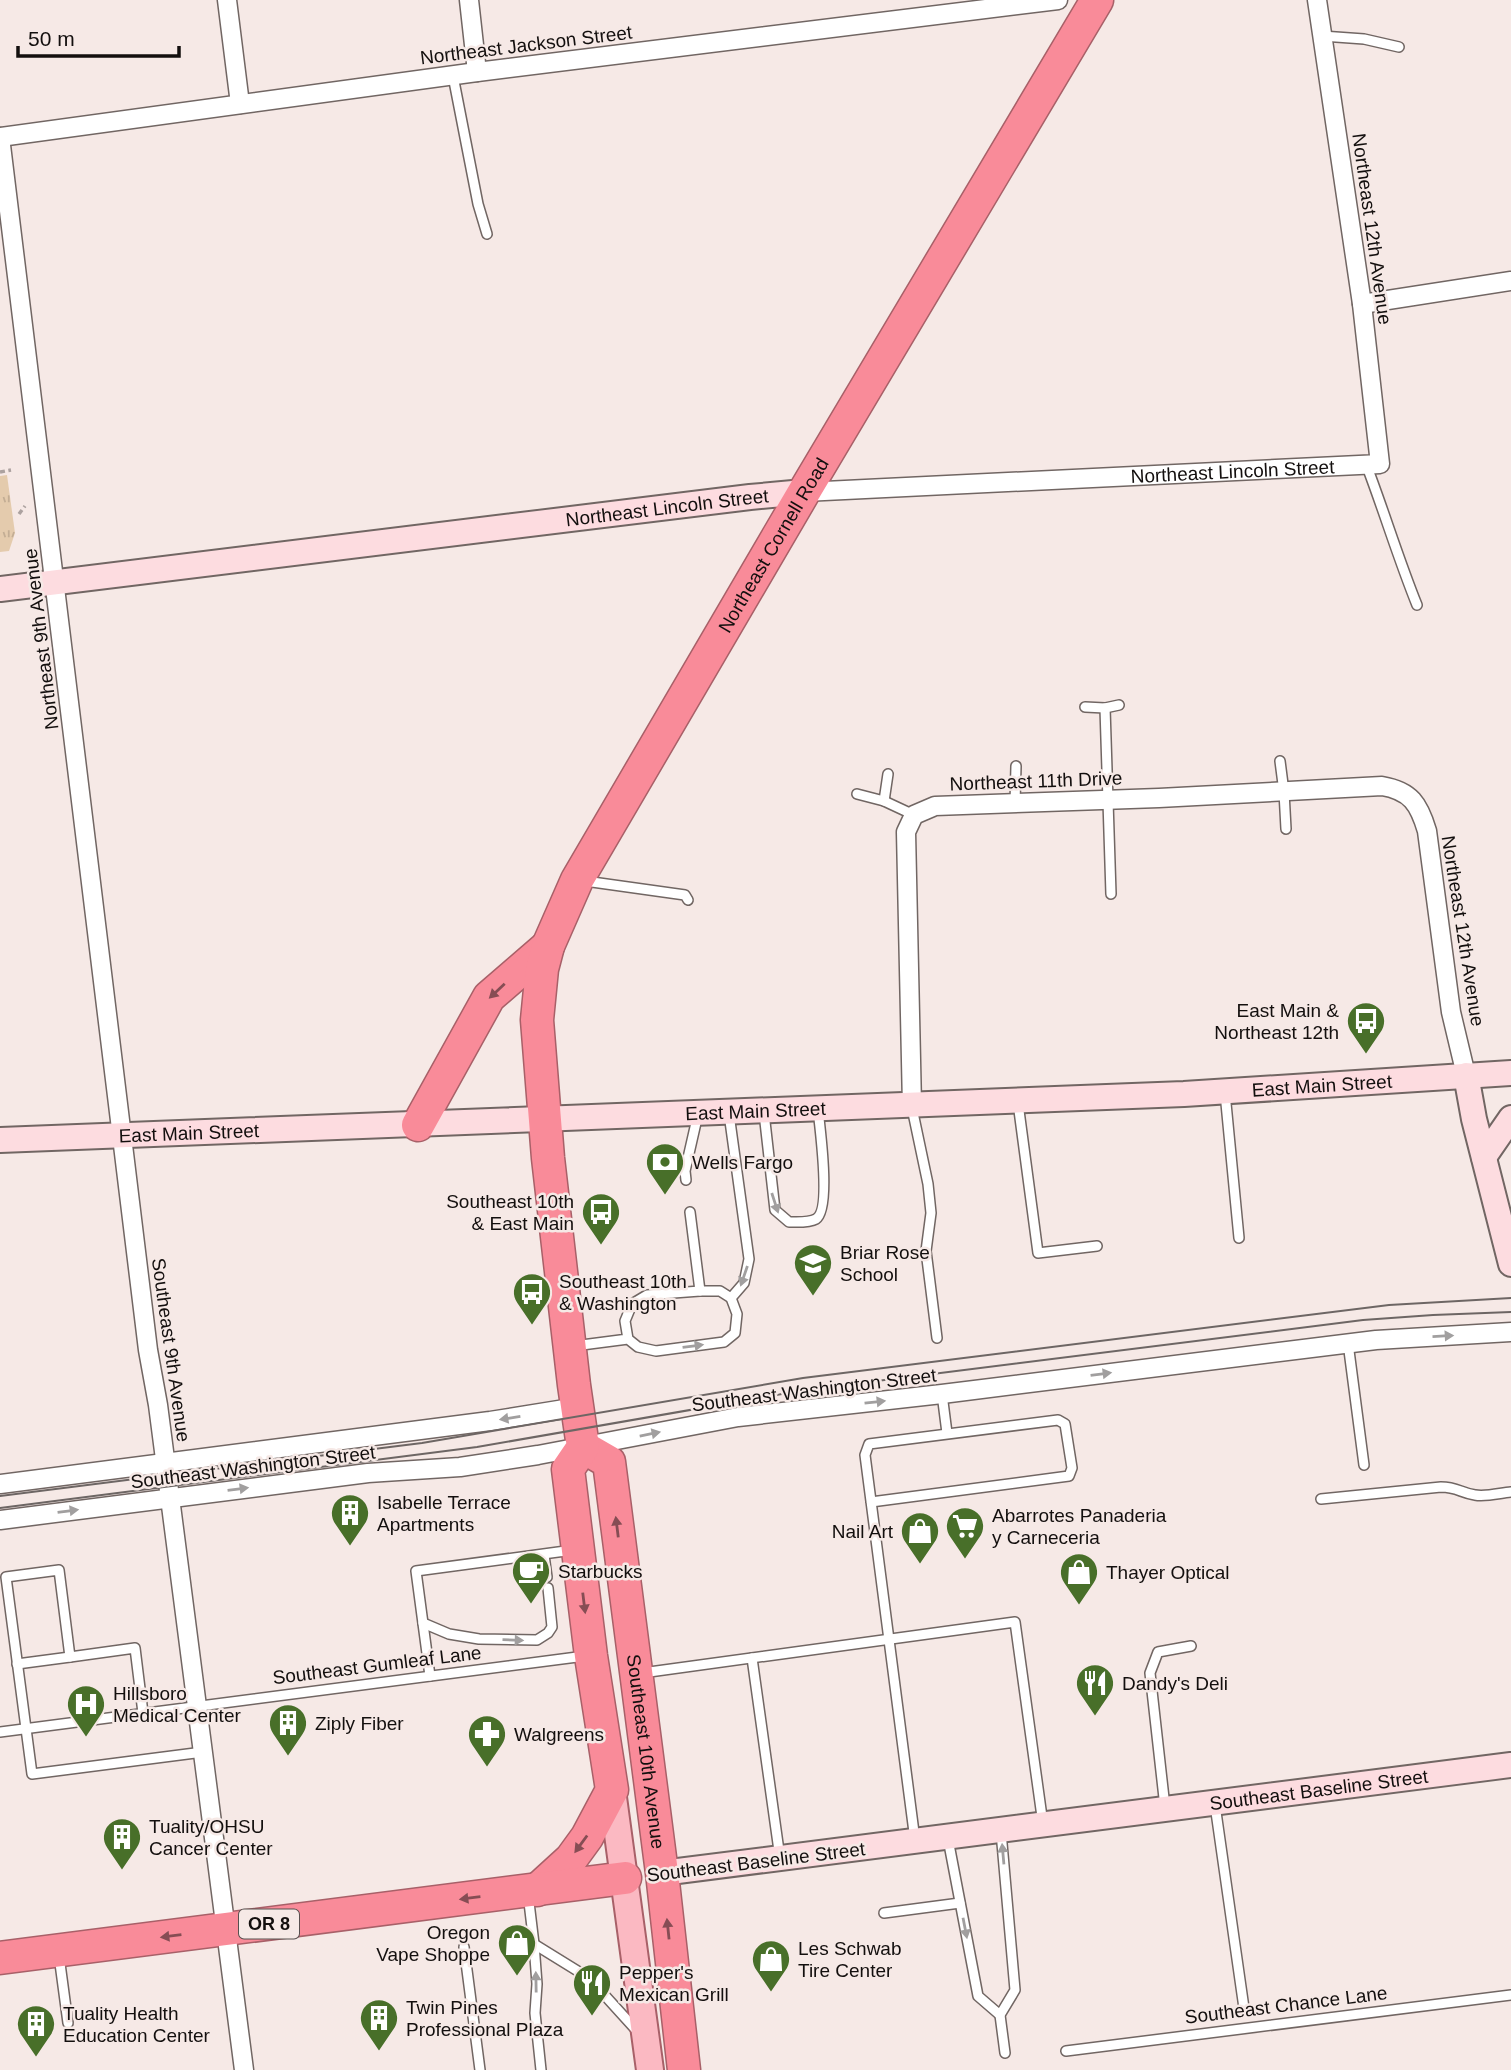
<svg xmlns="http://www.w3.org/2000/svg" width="1511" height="2070" font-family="Helvetica,sans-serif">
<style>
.grass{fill:url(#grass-tufts)}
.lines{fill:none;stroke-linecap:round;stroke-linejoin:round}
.lane-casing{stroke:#716663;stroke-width:12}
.street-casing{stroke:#716663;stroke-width:21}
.secondary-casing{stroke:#716663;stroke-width:28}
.primary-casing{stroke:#a86068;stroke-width:30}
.highway-casing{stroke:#a86068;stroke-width:35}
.path{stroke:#aca2a0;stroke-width:3.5;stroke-dasharray:5 3.5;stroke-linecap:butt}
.lane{stroke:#fff;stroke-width:9}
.street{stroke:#fff;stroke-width:18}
.secondary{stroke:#fddce0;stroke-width:24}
.primary{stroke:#fbb9c2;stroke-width:26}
.highway{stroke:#f98b99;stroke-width:32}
.tram{stroke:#6d6664;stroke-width:2}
.oneway{fill:#864d54}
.oneway2{fill:#a19f9f}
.labels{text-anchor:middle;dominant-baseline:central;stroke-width:5;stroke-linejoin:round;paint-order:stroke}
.shield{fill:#f6e9e6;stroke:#57504f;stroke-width:2}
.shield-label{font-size:18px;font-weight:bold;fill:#130f0e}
.street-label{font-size:19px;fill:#130f0e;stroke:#f6e9e6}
.poi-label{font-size:19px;fill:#130f0e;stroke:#f6e9e6;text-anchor:start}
</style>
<defs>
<pattern id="grass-tufts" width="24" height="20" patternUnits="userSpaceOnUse" patternTransform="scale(1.75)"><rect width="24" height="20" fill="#e4cbad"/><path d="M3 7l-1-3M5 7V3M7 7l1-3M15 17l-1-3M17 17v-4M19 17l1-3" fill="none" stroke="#c3ad94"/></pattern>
</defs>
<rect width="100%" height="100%" fill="#f6e9e6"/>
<polygon class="grass" points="7,475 15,533 9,551 0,552 0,476"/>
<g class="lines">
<g class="lane-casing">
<g id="lane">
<polyline points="1322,36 1364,39 1399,47"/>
<polyline points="453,76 478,204 487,234"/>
<path d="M1366 464C1384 511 1398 558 1417 605"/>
<polyline points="1085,707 1105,708"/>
<polyline points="1280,761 1284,792 1286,829"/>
<polyline points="857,794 884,801 914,815"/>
<polyline points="884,801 888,774"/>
<polyline points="1015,803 1016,766"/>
<polyline points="585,881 685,895 688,900"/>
<polyline points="1111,894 1105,708 1119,705"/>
<polyline points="1225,1093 1239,1238"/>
<polyline points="1018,1103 1038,1253 1097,1246"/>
<polyline points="912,1108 928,1184 931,1213 926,1251 937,1338"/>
<path d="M764 1113 775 1210 789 1222C797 1222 809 1223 816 1219 831 1210 820 1128 818 1110"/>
<polyline points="729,1114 749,1259 744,1283 731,1298"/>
<polyline points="686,1180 685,1171 698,1114"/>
<polyline points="690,1212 700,1291"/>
<polyline points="1348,1343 1364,1465"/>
<polyline points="574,1346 628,1339 638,1347 656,1351 724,1342 735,1333 737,1314 731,1298 720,1291 700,1291 647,1295 632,1304 625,1321 628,1339"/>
<polyline points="942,1394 947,1433"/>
<path d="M1321 1499 1441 1487C1457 1487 1461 1493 1475 1495 1486 1497 1500 1493 1511 1492"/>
<polyline points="871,1502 1069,1476 1072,1468 1065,1424 1058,1420 869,1444 865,1455 915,1840"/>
<polyline points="544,1555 547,1577"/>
<polyline points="423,1623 449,1634 479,1639 537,1640 548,1633 552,1627 548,1588"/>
<polyline points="752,1658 780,1858"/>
<polyline points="17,1664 70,1657"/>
<polyline points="642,1673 1015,1622 1043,1824"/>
<polyline points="430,1676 416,1571 573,1550"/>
<polyline points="143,1713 135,1648 70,1657 59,1570 6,1577 32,1774 203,1752"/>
<polyline points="0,1732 585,1656"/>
<polyline points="1215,1805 1244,2008"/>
<polyline points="1165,1807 1150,1673 1158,1652 1191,1646"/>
<polyline points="1001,1832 1015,1990 1000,2015 1005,2053"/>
<polyline points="948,1839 978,1996 1000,2015"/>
<polyline points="528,1894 534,1944 537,1984 535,2013 541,2070"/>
<polyline points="884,1913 960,1903"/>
<polyline points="534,1944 589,1978 638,2032"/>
<polyline points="464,1947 480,2070"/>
<polyline points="59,1956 68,2023"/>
<polyline points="1066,2051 1511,1995"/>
</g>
</g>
<g class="street-casing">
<g id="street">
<polyline points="227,0 240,104"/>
<polyline points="469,0 477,72"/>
<polyline points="0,137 148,1350 158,1405 244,2070"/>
<polyline points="0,137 477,72 1058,0"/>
<polyline points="1362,304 1511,281"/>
<path id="s1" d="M804 492 1380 464 1362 304 1317 0"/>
<path d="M912 1106 906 832 914 815 935 806 1159 798 1382 786C1411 791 1419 804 1427 831L1451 1012 1466 1075"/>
<polyline points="0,1484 490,1421 577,1407"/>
<polyline points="0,1520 368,1473 460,1467 538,1455 738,1417 942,1394 1376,1340 1511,1332"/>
</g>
</g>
<g class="secondary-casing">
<g id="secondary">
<path id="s2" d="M0 589 750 497 804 492"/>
<polyline points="1466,1075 1474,1119 1511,1264"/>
<path id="s3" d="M0 1140 1184 1094 1511 1073"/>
<polyline points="1484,1157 1511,1118"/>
<path id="s4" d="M662 1873 1511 1765"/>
</g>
</g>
<g class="primary-casing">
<polyline id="primary" points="612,1790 650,2070"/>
</g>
<g class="highway-casing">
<g id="highway">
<polyline points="418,1125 489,997 548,946"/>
<path id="s5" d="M583 1447 609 1462 662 1873 684 2070"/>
<path id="s6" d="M537 1890 571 1859 587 1837 612 1790 591 1656 568 1469 583 1447 574 1385 548 1158 537 1020 542 969 548 946 577 880 804 492 1097 0"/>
<polyline points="0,1958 625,1878"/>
</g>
</g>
<g class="path">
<polyline points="0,472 11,470"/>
<polyline points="19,514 25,506"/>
</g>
<use href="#lane" class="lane"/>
<use href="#street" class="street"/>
<use href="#secondary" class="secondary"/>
<use href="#primary" class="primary"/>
<use href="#highway" class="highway"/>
<g class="tram">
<polyline points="0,1496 422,1443 803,1378 1389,1305 1511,1298"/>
<polyline points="0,1508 477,1447 805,1390 1363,1320 1433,1315 1511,1312"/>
</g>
</g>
<defs><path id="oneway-solid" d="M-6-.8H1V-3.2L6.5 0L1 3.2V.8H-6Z" transform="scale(1.75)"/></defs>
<g class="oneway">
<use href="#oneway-solid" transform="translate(497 991) rotate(137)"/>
<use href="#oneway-solid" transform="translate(617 1527) rotate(-97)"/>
<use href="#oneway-solid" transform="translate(584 1603) rotate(83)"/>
<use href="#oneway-solid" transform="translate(581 1844) rotate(126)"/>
<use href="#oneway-solid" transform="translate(470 1898) rotate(173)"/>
<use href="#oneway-solid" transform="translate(668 1929) rotate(-96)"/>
<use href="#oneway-solid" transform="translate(171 1936) rotate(173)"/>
</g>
<g class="oneway2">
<use href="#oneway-solid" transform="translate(775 1203) rotate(72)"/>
<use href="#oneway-solid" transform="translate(744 1276) rotate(109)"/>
<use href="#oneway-solid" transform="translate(1443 1336) rotate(-3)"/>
<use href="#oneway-solid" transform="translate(693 1346) rotate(-7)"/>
<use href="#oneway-solid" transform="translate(1101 1374) rotate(-7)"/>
<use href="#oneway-solid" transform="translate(875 1402) rotate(-6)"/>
<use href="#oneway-solid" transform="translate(510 1418) rotate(171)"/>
<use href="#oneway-solid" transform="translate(650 1434) rotate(-11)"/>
<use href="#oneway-solid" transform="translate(238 1489) rotate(-7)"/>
<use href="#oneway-solid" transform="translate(68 1511) rotate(-7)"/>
<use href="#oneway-solid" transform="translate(513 1640) rotate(2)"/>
<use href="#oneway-solid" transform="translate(1003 1854) rotate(-95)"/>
<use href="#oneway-solid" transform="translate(965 1928) rotate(79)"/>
<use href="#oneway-solid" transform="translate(536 1982) rotate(-91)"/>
</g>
<defs>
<g id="bus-pin" transform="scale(2.0125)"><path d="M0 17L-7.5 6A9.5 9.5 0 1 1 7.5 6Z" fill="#486f29" stroke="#f6e9e6"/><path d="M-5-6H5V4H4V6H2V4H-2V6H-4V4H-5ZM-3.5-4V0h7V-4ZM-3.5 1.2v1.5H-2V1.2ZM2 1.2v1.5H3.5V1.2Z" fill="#fff"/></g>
<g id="bank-pin" transform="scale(2.0125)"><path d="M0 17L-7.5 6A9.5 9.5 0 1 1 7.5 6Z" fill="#486f29" stroke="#f6e9e6"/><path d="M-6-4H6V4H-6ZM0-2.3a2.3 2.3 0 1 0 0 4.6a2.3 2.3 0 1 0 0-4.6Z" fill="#fff"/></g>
<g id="school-pin" transform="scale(2.0125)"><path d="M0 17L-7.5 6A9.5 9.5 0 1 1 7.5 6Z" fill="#486f29" stroke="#f6e9e6"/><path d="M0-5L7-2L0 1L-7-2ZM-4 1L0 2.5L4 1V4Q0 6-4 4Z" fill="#fff"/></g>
<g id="building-pin" transform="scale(2.0125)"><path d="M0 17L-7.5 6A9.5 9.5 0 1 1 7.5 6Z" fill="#486f29" stroke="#f6e9e6"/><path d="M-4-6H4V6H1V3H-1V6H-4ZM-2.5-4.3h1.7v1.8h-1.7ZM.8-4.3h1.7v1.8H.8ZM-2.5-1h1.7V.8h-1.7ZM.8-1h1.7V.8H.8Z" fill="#fff"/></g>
<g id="supermarket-pin" transform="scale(2.0125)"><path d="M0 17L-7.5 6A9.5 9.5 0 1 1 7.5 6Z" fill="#486f29" stroke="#f6e9e6"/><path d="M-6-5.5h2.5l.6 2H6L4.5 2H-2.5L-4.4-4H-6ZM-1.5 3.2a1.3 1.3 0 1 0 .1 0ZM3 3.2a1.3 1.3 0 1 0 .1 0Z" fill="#fff"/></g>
<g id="shop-pin" transform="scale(2.0125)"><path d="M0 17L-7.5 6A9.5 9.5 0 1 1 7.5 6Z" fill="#486f29" stroke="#f6e9e6"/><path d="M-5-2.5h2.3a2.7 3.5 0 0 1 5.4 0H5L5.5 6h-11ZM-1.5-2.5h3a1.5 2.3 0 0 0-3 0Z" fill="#fff"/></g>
<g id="cafe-pin" transform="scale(2.0125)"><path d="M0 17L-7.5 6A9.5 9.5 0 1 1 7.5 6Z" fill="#486f29" stroke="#f6e9e6"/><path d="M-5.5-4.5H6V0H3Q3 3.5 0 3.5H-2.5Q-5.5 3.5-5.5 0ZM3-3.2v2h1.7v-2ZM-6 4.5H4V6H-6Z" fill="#fff"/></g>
<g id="restaurant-pin" transform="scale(2.0125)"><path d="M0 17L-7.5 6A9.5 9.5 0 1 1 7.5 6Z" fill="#486f29" stroke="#f6e9e6"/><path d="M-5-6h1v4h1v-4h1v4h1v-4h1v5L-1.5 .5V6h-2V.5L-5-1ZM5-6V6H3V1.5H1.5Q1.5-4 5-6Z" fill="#fff"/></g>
<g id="hospital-pin" transform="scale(2.0125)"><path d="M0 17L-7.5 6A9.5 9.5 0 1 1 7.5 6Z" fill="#486f29" stroke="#f6e9e6"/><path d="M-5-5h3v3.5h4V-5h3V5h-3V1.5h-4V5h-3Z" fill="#fff"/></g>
<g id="pharmacy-pin" transform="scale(2.0125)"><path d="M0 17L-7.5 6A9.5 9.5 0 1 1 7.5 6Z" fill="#486f29" stroke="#f6e9e6"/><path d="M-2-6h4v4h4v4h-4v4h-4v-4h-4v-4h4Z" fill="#fff"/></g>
</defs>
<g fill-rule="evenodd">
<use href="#bus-pin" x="1366" y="1021"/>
<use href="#bank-pin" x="665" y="1162"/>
<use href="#bus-pin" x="601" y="1212"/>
<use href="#school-pin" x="813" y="1263"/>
<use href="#bus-pin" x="532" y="1292"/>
<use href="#building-pin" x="350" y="1513"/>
<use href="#supermarket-pin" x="965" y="1526"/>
<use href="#shop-pin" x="920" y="1531"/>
<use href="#cafe-pin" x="531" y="1571"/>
<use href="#shop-pin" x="1079" y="1572"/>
<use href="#restaurant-pin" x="1095" y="1683"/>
<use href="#hospital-pin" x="86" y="1704"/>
<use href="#building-pin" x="288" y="1723"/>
<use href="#pharmacy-pin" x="487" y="1734"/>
<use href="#building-pin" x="122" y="1837"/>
<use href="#shop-pin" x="517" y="1943"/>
<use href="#shop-pin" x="771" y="1959"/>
<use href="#restaurant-pin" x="592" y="1983"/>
<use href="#building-pin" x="379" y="2018"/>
<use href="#building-pin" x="36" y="2024"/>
</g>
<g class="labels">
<rect class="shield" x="239" y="1909.5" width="60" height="29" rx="5"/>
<g class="shield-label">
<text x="269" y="1924">OR 8</text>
</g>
<g class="street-label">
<text transform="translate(526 45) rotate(-7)">Northeast Jackson Street</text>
<text transform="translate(1372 229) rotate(82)">Northeast 12th Avenue</text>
<text stroke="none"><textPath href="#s1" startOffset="429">Northeast Lincoln Street</textPath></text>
<text stroke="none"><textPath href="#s2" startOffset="672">Northeast Lincoln Street</textPath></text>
<text stroke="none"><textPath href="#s6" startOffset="1442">Northeast Cornell Road</textPath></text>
<text transform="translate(41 639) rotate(-97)">Northeast 9th Avenue</text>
<text transform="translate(1036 781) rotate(-2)">Northeast 11th Drive</text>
<text transform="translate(1463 931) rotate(81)">Northeast 12th Avenue</text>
<text stroke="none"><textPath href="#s3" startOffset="1323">East Main Street</textPath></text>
<text stroke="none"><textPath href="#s3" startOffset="756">East Main Street</textPath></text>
<text stroke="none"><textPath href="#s3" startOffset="189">East Main Street</textPath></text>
<text transform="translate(171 1350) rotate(82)">Southeast 9th Avenue</text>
<text transform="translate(814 1390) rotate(-7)">Southeast Washington Street</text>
<text transform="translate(253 1467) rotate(-7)">Southeast Washington Street</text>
<text transform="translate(377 1665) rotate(-7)">Southeast Gumleaf Lane</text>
<text stroke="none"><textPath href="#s5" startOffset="322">Southeast 10th Avenue</textPath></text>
<text stroke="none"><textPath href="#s4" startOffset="662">Southeast Baseline Street</textPath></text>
<text transform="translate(756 1862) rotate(-7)">Southeast Baseline Street</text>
<text transform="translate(1286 2005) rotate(-7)">Southeast Chance Lane</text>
</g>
<g class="poi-label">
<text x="1339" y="1010" text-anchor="end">East Main &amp;<tspan x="1339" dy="22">Northeast 12th</tspan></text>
<text x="692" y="1162">Wells Fargo</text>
<text x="574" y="1201" text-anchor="end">Southeast 10th<tspan x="574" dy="22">&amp; East Main</tspan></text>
<text x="840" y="1252">Briar Rose<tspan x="840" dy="22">School</tspan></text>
<text x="559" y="1281">Southeast 10th<tspan x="559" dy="22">&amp; Washington</tspan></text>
<text x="377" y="1502">Isabelle Terrace<tspan x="377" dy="22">Apartments</tspan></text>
<text x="992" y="1515">Abarrotes Panaderia<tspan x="992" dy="22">y Carneceria</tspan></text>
<text x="893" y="1531" text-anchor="end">Nail Art</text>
<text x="558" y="1571">Starbucks</text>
<text x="1106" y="1572">Thayer Optical</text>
<text x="1122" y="1683">Dandy's Deli</text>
<text x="113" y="1693">Hillsboro<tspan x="113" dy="22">Medical Center</tspan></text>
<text x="315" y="1723">Ziply Fiber</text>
<text x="514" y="1734">Walgreens</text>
<text x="149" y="1826">Tuality/OHSU<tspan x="149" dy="22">Cancer Center</tspan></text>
<text x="490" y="1932" text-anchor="end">Oregon<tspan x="490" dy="22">Vape Shoppe</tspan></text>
<text x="798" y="1948">Les Schwab<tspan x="798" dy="22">Tire Center</tspan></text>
<text x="619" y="1972">Pepper's<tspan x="619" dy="22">Mexican Grill</tspan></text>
<text x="406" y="2007">Twin Pines<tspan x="406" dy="22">Professional Plaza</tspan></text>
<text x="63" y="2013">Tuality Health<tspan x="63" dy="22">Education Center</tspan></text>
</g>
</g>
<path d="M18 46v10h161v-10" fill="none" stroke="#130f0e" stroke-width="3.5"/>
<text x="28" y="46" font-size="21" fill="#130f0e" stroke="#f6e9e6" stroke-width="5" paint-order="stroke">50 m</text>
</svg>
